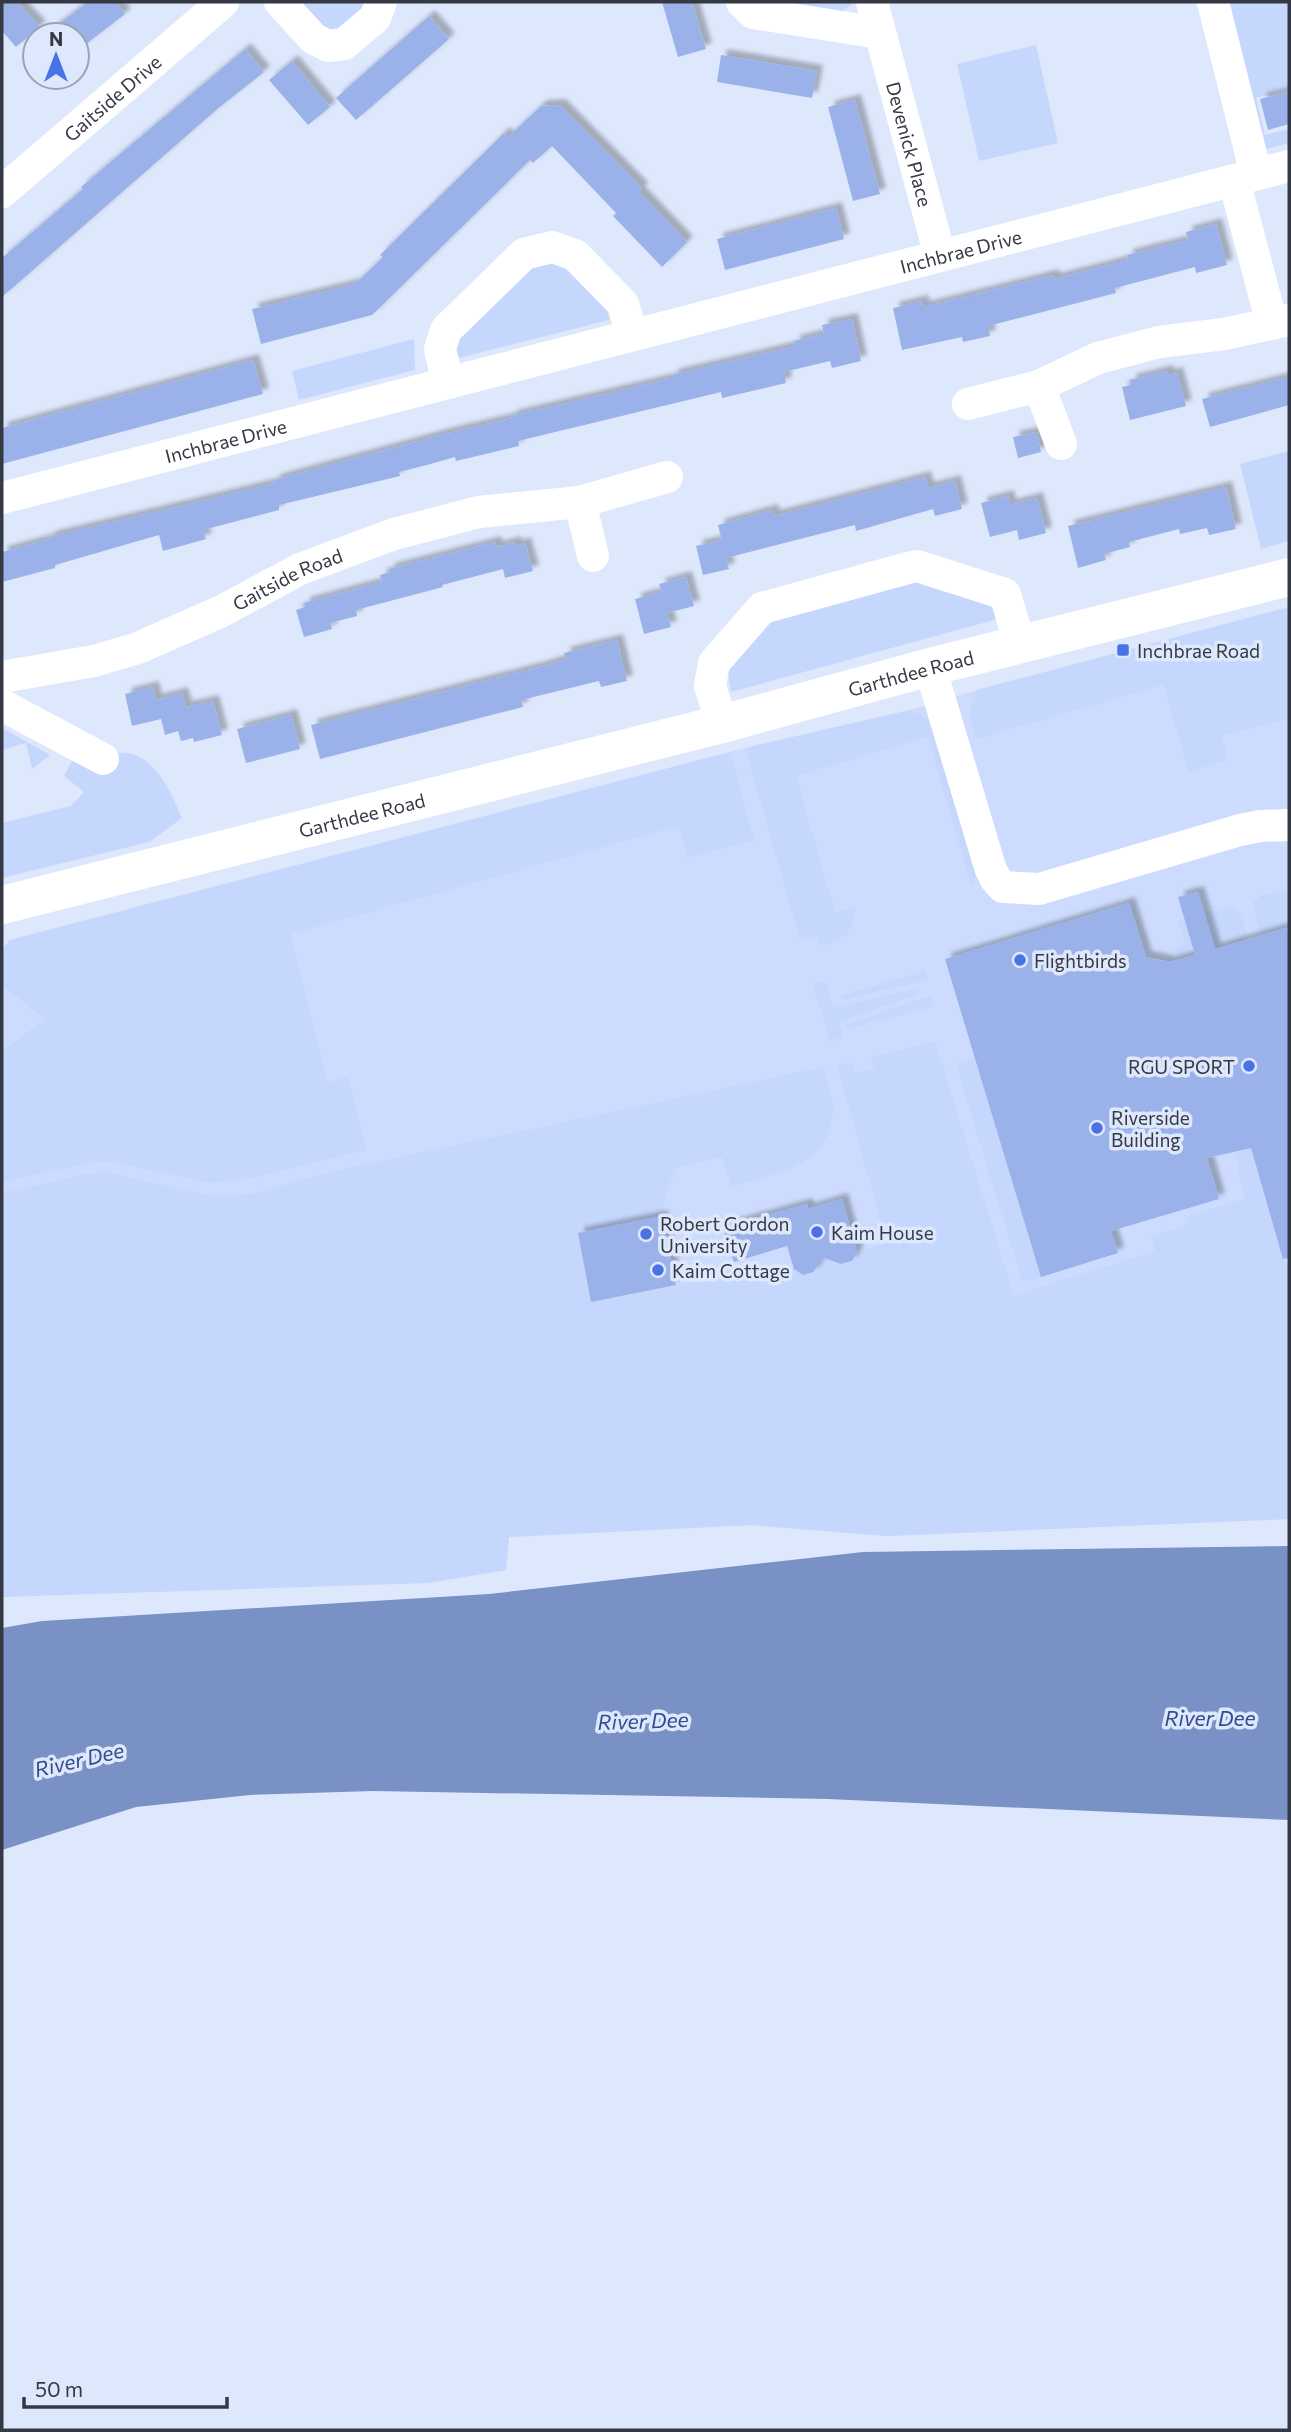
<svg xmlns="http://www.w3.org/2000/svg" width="1291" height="2432" font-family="Commissioner,sans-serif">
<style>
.built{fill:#cddcfe}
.green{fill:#c6d7fd}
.water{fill:#7a91c6}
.building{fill:#9ab1e9;filter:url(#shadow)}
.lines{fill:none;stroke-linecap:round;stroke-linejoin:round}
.street{stroke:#fff;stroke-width:32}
.secondary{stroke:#fff;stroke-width:38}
.poi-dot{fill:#4b72e5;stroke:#dee8fd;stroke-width:2.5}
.labels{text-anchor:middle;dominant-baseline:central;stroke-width:7;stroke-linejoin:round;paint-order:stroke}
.street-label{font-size:19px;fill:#353944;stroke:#dee8fd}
.poi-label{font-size:19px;fill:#353944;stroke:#dee8fd;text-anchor:start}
.water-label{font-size:21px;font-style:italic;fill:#334b8e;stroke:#dee8fd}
</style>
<defs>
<filter id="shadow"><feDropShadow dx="6" dy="-6" stdDeviation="2" flood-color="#0004"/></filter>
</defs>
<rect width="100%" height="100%" fill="#dee8fd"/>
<polygon class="built" points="1289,607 1289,1519 887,1536 751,1525 509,1537 506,1570 2,1597 2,950 10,940 745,748 910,710 977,690"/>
<g class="green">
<polygon points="294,2 365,2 364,12 334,34 318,31"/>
<polygon points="763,2 852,2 852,4 837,14"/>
<polygon points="1218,2 1289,2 1289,89 1256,98 1265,135 1289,129 1289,143 1257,152"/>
<polygon points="1036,45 1058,143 979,161 957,64"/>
<polygon points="568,261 606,300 609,320 459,358 452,346 522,272 546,262"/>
<polygon points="414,339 415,370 299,400 292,371"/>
<polygon points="1289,451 1289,541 1261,549 1240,464"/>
<polygon points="922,578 992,601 998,619 731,692 727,667 769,614"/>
<path d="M1289 607V718L1222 736 1228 760 1189 771 1163 685 976 739C969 720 968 708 977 690Z"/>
<path d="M910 710 928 719 976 872 972 888 928 737 796 776 835 913 856 907C852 934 846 939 821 946L817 936 800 940 745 748Z"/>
<polygon points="2,728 50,755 32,769 26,743 2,750"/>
<path d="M110 752C117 753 126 752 132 754 159 762 172 796 182 818L149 842 2 878V823L71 806 84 792 64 776 74 757Z"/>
<polygon points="730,752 754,840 688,858 678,826 291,934 328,1082 348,1077 367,1150 252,1178 211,1183 107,1161 84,1164 2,1182 2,1051 45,1019 2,985 2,950 10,940"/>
<polygon points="1289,888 1289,927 1261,935 1252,904 1260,896"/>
<polygon points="1230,906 1239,910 1248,939 1178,960 1175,948 1185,944 1178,921"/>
<polygon points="925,970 928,980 842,1000 841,996"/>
<polygon points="825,980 834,1007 917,989 919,994 839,1022 843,1037 830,1041 813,984"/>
<polygon points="932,995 936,1006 846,1029 845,1025"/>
<path d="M935 1041 1014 1295 1155 1251 1151 1236 1185 1226 1190 1215 1244 1199 1235 1151 1251 1148 1284 1260 1289 1269V1519L887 1536 751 1525 509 1537 506 1570 428 1583 2 1597V1193L86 1174 108 1172 215 1197 255 1193 338 1170 823 1067C826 1080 833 1096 833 1109 832 1167 775 1174 731 1186L722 1157 677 1168 667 1188 662 1216 578 1233 591 1301 676 1285 794 1269C804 1279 812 1274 817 1263L832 1258C843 1265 853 1266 857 1252L887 1243 837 1066 852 1062 855 1074 874 1069 871 1058Z"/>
<polygon points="975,1058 1041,1277 1022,1282 956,1064"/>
</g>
<polygon class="water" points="1289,1546 1289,1820 828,1799 373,1791 250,1795 136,1807 2,1850 2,1628 42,1621 489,1594 863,1552"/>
<g class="building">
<polygon points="2,2 17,2 40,27 16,47 2,31"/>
<polygon points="88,2 115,2 125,14 77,51 77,35 44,35"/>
<polygon points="662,2 692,2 706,49 678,57"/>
<polygon points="429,16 449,39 356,120 336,98"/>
<polygon points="245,49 264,72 216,110 2,297 2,258 83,189 81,187"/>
<polygon points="721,55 817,71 812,98 717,82"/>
<polygon points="292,61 330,107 308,125 269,80"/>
<polygon points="1289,92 1289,124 1268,130 1260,99"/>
<polygon points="855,100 880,194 853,201 828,107"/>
<polygon points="560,105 642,188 639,192 687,242 662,267 613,216 616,213 552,146 533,163 530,160 372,315 261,344 252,309 355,284 383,257 380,255 504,133 508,137 541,106"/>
<polygon points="836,208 844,239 725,270 717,239"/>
<polygon points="1216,224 1227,265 1196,273 1195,267 1115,288 1116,293 988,326 990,336 963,342 962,337 902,350 893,308 922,301 924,307 1053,275 1054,279 1128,260 1127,255 1188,240 1186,232"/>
<polygon points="852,319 861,361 832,368 830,361 784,372 786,383 722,398 721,392 518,441 519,446 456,461 455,457 427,465 399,472 400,476 279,505 279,510 203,530 206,539 163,551 159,535 55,565 55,568 2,582 2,552 50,539 49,537 247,490 275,483 274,480 448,433 512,418 511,416 673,378 672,375 795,346 794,341 824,334 822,325"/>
<polygon points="253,360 263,394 2,464 2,428"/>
<polygon points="1167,371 1168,375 1177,373 1186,406 1130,420 1122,387 1131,385 1130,380"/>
<polygon points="1289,377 1289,405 1210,427 1202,399"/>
<polygon points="1037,432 1041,452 1018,458 1013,437"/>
<polygon points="925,477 928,488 955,481 962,509 935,516 933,509 856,531 855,525 726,558 718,525 772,510 774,516"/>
<polygon points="1226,487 1236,529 1209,535 1207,528 1180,534 1179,529 1129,542 1130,547 1104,554 1106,560 1078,568 1068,526"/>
<polygon points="1008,496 1010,505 1037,498 1046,533 1019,540 1017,530 990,537 981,503"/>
<polygon points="722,540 729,569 703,575 696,546"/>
<polygon points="495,542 497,547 515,542 516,546 525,543 533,571 505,578 503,569 442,585 443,587 356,610 357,616 330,623 332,629 304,637 296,610 305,607 304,603 382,582 380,575 390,572 389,569"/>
<polygon points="686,577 694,606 667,613 671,627 644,634 635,599 662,592 659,584"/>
<polygon points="617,640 627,681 601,687 599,681 521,700 523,707 320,759 311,725 540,667 566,659 564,653"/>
<polygon points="153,687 156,700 182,693 186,707 213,701 222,735 194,742 193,738 181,741 178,731 165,735 161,719 132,726 125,694"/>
<polygon points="291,715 300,749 246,763 237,729"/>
<polygon points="1198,892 1215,949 1289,927 1289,1258 1283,1259 1251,1148 1207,1158 1219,1199 1111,1231 1118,1253 1041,1277 945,959 1129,903 1146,957 1170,962 1195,955 1178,897"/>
<polygon points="842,1199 857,1252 852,1261 841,1264 824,1258 813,1272 803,1275 794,1269 787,1246 734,1262 723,1227 807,1204 808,1209"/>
<polygon points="662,1216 676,1285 591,1302 578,1233"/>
</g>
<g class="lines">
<g class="street">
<polyline points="280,2 313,38 328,46 344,44 375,18 381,2"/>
<polyline points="742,2 753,13 880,33"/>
<path id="s1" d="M872 2 940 256"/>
<polyline points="1213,2 1256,174"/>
<polyline points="1234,180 1272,324"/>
<path id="s2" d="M2 192 223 2"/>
<polyline points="448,383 440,349 446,330 524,254 552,247 575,255 623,304 632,335"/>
<polyline points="1039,386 1061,444"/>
<polyline points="968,404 1039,386 1098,358 1159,342 1224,334 1289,320"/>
<path id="s3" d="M2 498 1289 166"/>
<polyline points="580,502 593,556"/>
<polyline points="930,667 990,867 995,878 1003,887 1039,889 1240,830 1260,826 1289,825"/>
<path id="s4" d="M2 677 94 661 138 648 222 611 300 569 394 534 479 512 580 502 667 477"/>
<polyline points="2,705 103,759"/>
<polyline points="722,724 710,686 714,663 762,608 908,568 917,566 1005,594 1020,645"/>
</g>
<path class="secondary" id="s5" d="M2 905 722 724 930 667 1289 577"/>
</g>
<g class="poi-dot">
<rect x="1116" y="643" width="14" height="14" rx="3.5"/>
<circle cx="1020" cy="960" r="7"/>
<circle cx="1249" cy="1066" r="7"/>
<circle cx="1097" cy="1128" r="7"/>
<circle cx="817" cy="1232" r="7"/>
<circle cx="646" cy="1234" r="7"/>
<circle cx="658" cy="1270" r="7"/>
</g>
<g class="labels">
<g class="street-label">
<text stroke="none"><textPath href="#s2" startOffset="145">Gaitside Drive</textPath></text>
<text stroke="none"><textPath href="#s1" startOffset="147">Devenick Place</textPath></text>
<text stroke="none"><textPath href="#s3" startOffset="990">Inchbrae Drive</textPath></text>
<text stroke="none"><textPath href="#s3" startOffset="231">Inchbrae Drive</textPath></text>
<text stroke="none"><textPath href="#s4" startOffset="304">Gaitside Road</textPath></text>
<text stroke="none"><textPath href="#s5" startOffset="938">Garthdee Road</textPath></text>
<text stroke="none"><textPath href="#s5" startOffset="371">Garthdee Road</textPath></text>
</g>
<g class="poi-label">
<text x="1137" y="650">Inchbrae Road</text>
<text x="1034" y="960">Flightbirds</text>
<text x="1235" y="1066" text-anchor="end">RGU SPORT</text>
<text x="1111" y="1117">Riverside<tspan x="1111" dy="22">Building</tspan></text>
<text x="660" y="1223">Robert Gordon<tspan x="660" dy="22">University</tspan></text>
<text x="831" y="1232">Kaim House</text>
<text x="672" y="1270">Kaim Cottage</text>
</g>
<g class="water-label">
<text x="1210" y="1717">River Dee</text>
<text transform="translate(643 1720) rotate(-2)">River Dee</text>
<text transform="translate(79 1759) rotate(-13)">River Dee</text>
</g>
</g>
<rect width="1291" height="2432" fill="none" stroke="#353944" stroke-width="7"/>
<g transform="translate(56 56)"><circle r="33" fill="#dee8fd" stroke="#9aa2b3" stroke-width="2"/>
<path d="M0-5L12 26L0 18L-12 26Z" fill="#4b72e5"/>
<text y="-10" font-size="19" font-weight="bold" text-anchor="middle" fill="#353944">N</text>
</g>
<path d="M24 2397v10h203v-10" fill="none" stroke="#353944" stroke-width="3.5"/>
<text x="35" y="2397" font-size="21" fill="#353944" stroke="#dee8fd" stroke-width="5" paint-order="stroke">50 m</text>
</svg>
